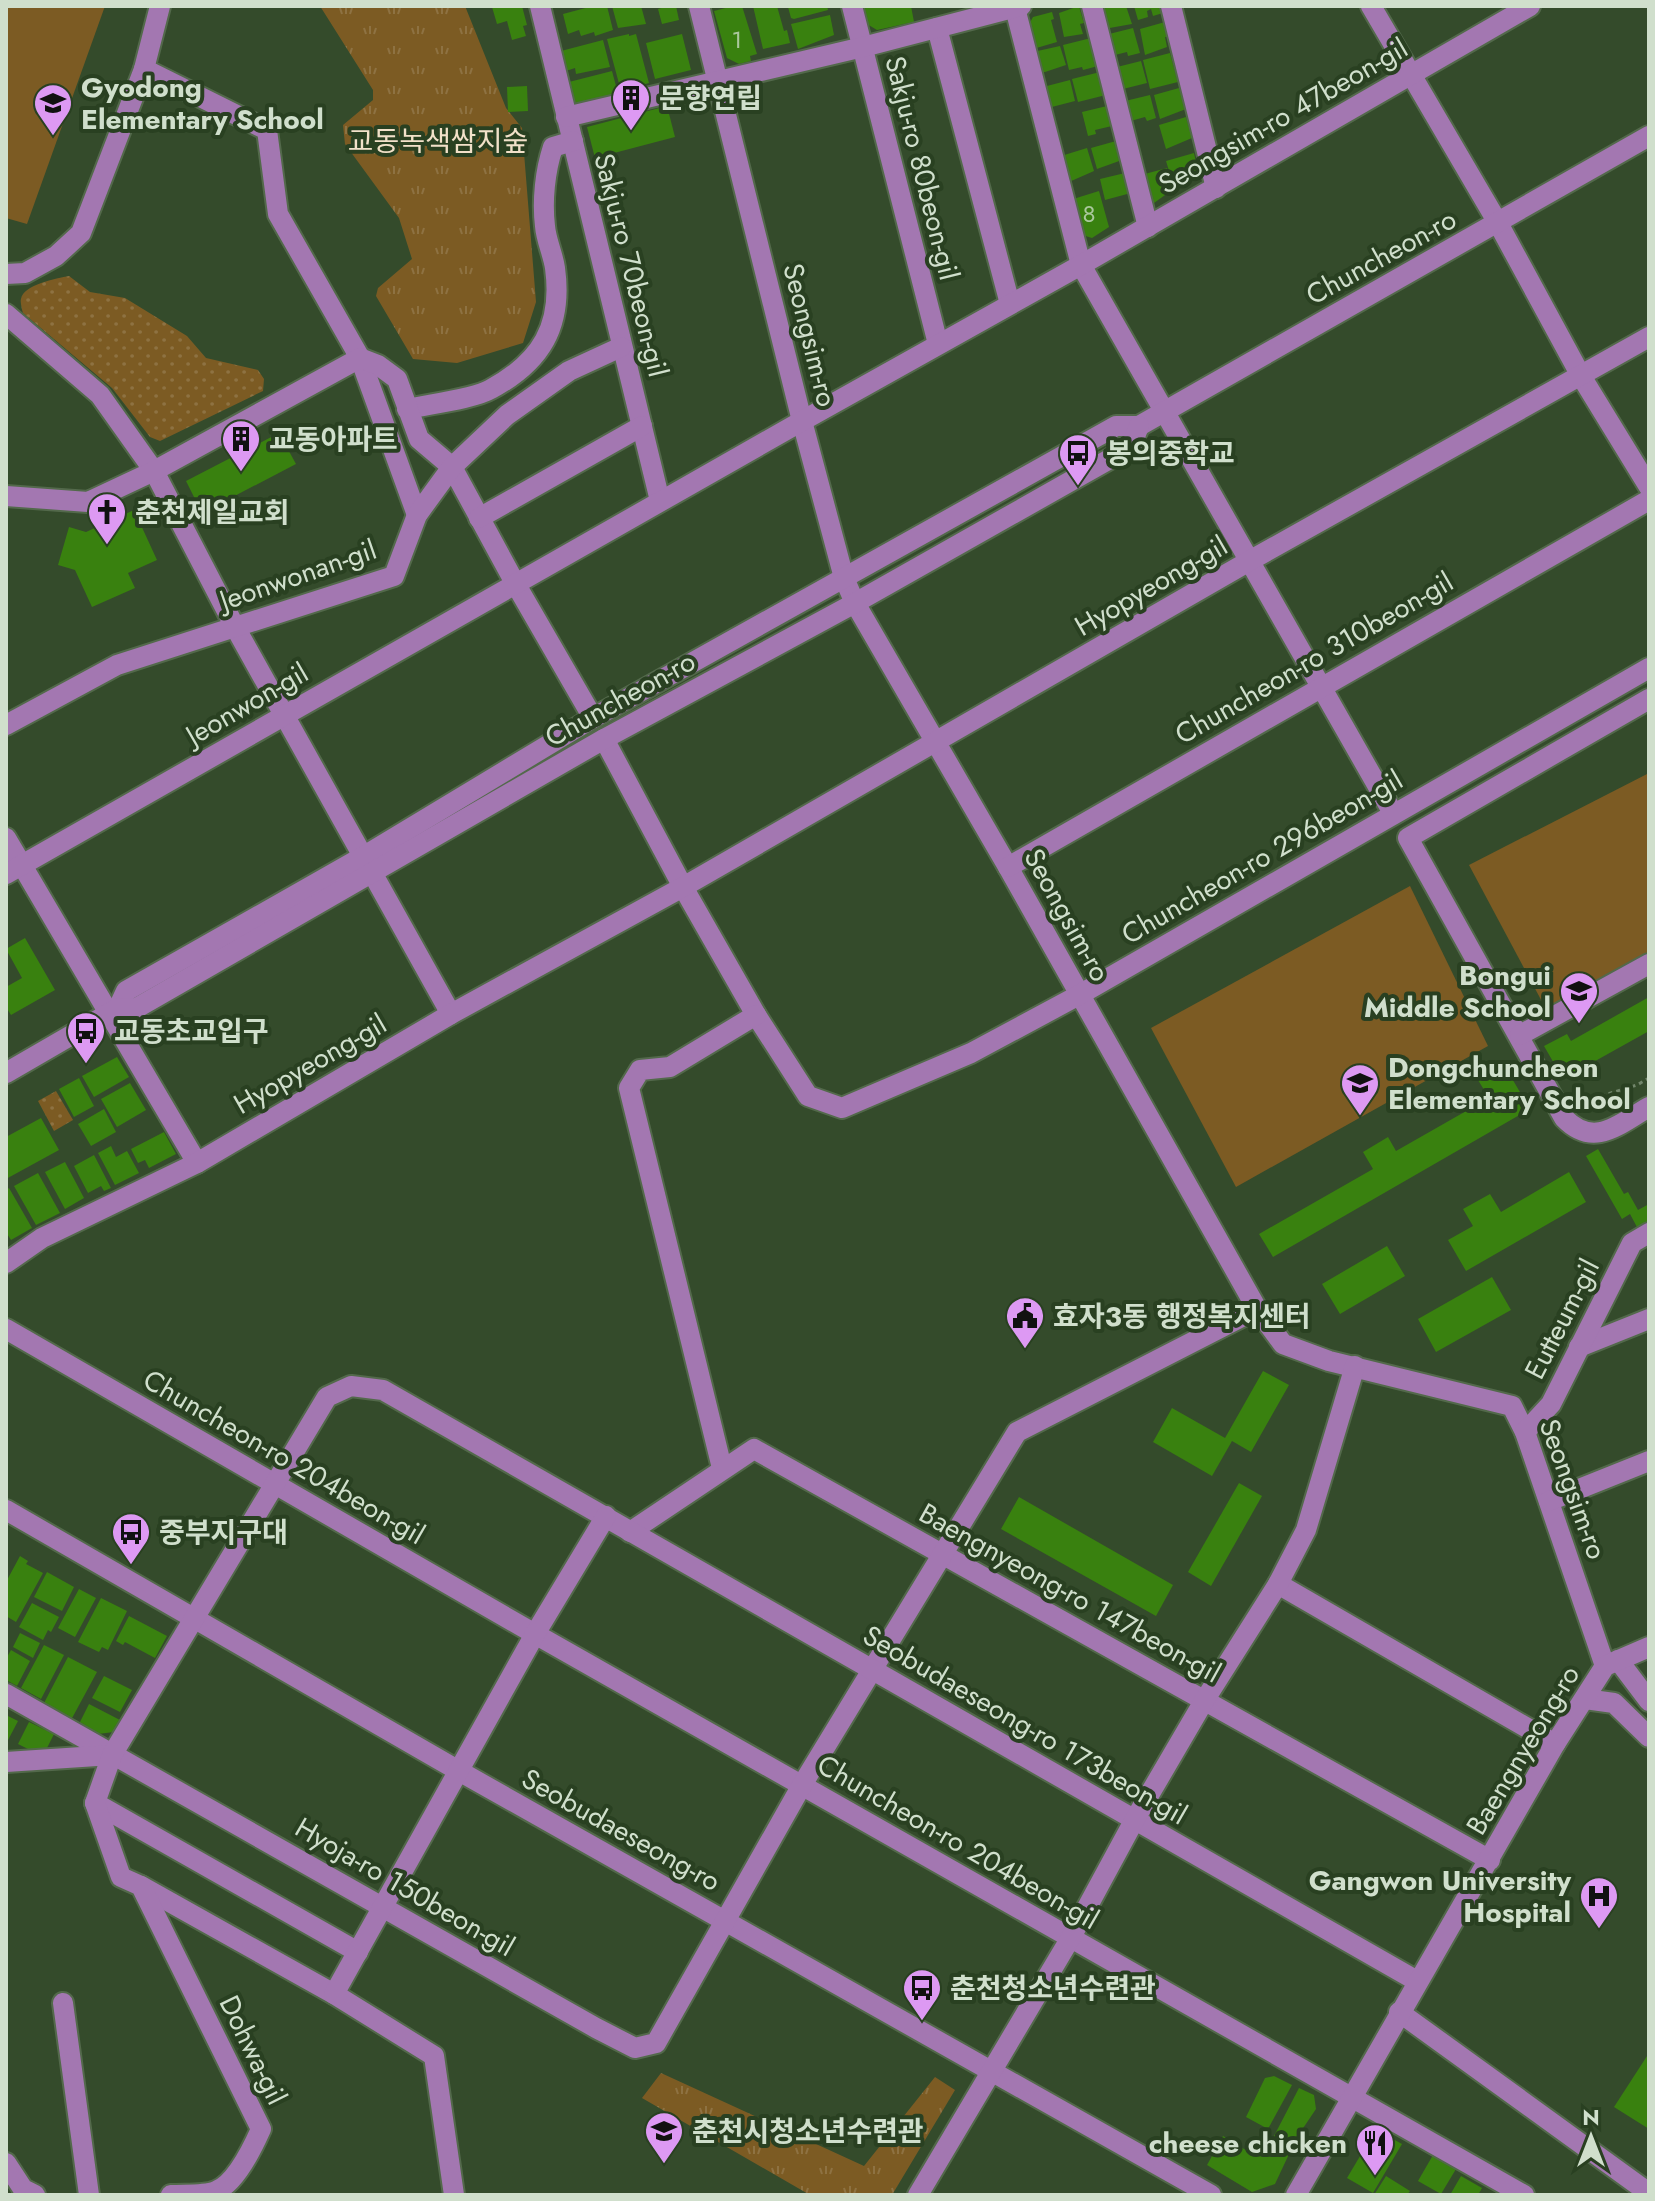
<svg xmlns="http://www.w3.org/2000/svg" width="1655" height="2201" font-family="Jost,'Noto Sans KR',sans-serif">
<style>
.grass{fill:url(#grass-dots)}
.park{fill:url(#park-tufts)}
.garden{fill:#7c5b23}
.building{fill:#39810f}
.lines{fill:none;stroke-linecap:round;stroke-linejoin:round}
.minor-casing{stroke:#53694b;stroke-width:24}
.path{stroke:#72866b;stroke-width:3;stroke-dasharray:4 4;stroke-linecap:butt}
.minor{stroke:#a377b1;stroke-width:20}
.labels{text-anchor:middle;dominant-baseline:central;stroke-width:8;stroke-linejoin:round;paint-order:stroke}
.number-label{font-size:24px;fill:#aac89d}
.poi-label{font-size:28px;font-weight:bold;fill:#d0dfcc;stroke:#294021;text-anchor:start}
.street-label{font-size:28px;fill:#d0dfcc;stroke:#294021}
.park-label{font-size:28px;fill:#f2e1c9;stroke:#294021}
</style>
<defs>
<pattern id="grass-dots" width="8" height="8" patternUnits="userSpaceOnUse" patternTransform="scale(2)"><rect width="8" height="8" fill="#7c5b23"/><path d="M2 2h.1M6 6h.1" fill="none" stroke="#8e7242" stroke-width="1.8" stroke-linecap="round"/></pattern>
<pattern id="park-tufts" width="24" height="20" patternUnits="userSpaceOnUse" patternTransform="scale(2)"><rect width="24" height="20" fill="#7c5b23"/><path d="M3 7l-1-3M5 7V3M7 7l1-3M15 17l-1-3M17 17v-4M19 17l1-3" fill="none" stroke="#8e7242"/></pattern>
</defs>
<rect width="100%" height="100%" fill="#344b2b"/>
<g class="grass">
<path d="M69 276 90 292 125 298 187 336 206 358 258 370 264 379 263 391 160 441 150 437 112 388 23 313C22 310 20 301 21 299 23 285 57 278 69 276Z"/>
<polygon points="56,1091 73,1120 54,1131 38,1101"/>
</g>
<g class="park">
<polygon points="320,6 465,6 506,108 522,128 536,302 523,343 457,363 413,359 376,296 378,288 412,259 399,218 345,144 343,125 373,100 373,90"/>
<polygon points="661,2073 864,2166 935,2077 955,2090 892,2195 810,2195 642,2098"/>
</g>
<g class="garden">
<polygon points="6,6 105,6 27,224 6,218"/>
<polygon points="1649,773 1649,958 1547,1011 1469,865"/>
<polygon points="1410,886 1488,1046 1236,1187 1151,1028"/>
</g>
<g class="building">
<polygon points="522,6 527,25 523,26 526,36 512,40 507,21 497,24 492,7"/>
<polygon points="593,6 607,6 613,30 595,36 594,32 581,36 579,30 568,34 563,14"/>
<polygon points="612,6 641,6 646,24 618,28"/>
<polygon points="668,6 676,6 679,20 662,24 658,9"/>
<polygon points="733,6 742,6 757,54 750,56 751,61 739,64 727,58 714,11"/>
<polygon points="753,6 777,6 784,31 787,30 790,43 763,49"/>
<polygon points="827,6 828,10 794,19 791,18 788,7"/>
<polygon points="862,6 911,6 914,22 877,30 867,24"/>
<polygon points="1079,6 1084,23 1080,24 1083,34 1064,37 1059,13"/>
<polygon points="1097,6 1126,6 1132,24 1104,29"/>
<polygon points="1134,6 1161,6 1163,13 1153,16 1151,9 1147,11 1148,17 1138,20"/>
<polygon points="1052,12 1054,19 1051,20 1057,42 1033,49 1027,28 1033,17"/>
<polygon points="830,15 834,35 798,49 791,24"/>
<polygon points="1165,22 1169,37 1165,37 1167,47 1145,55 1140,29"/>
<polygon points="1133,28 1140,53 1128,56 1127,52 1111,56 1105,35"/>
<polygon points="629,34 629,36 636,34 649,83 621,91 607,39"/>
<polygon points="682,34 691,70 655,79 646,43"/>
<polygon points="1091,38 1098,66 1083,70 1082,67 1069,70 1063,45"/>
<polygon points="603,40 610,67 576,74 575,68 566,71 561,51"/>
<polygon points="1060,46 1066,65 1039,74 1033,52"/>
<polygon points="1170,53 1178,82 1150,89 1143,60"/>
<polygon points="1141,61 1147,83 1119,90 1113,68"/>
<polygon points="612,71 620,101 571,106 565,83"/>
<polygon points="1100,72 1106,95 1078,102 1072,79"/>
<polygon points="1070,80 1075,101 1048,108 1043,87"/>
<polygon points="527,86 528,111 508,112 507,87"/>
<polygon points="1179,88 1186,109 1160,119 1154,95"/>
<polygon points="1150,95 1156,118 1147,121 1145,117 1127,122 1121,102"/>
<polygon points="667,106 675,137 595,158 587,127"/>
<polygon points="1107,106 1112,126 1095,130 1096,134 1088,136 1082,112"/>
<polygon points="1186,117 1192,138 1166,149 1159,125"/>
<polygon points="1116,141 1122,160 1097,169 1091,148"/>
<polygon points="1087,148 1094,171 1069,182 1061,156"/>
<polygon points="1194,153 1199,176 1183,187 1181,182 1173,184 1166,161"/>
<polygon points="1167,168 1172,190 1154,203 1147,201 1141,175"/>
<polygon points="1125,173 1131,193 1105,200 1100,179"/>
<polygon points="1099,191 1109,227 1092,238 1079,234 1070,200"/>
<polygon points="279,433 296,464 202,513 186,481"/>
<polygon points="134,510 157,560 128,573 135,588 92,607 75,570 58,565 69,527 86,532"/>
<polygon points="25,938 55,990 11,1015 6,1007 6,987 22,978 6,949"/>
<polygon points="1649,997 1649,1031 1563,1079 1544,1046 1567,1034 1571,1041"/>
<polygon points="117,1057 129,1077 94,1097 82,1076"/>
<polygon points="1504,1065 1530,1109 1273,1257 1259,1234 1373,1169 1363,1152 1388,1137 1396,1151 1489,1098 1478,1080"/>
<polygon points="79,1078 94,1106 74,1117 59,1089"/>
<polygon points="130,1083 146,1110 117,1127 101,1099"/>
<polygon points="104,1109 116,1132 91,1146 78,1124"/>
<polygon points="41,1118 59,1150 6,1179 6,1137"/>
<polygon points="164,1132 176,1154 149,1168 145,1160 138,1163 131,1149"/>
<polygon points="111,1146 116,1157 127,1151 139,1173 115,1185 98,1153"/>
<polygon points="1598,1149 1624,1194 1628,1192 1638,1210 1649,1204 1649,1223 1638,1229 1630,1214 1622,1219 1586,1156"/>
<polygon points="94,1155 111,1188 104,1191 101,1186 88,1193 74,1166"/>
<polygon points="65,1162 84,1198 65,1209 45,1172"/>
<polygon points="1569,1172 1586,1202 1466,1271 1448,1240 1473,1226 1463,1209 1490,1194 1501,1212"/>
<polygon points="38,1173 60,1213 36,1225 14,1186"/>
<polygon points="9,1188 32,1228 11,1240 6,1232 6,1190"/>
<polygon points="1387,1246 1405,1276 1340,1314 1322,1284"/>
<polygon points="1492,1277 1511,1310 1436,1352 1418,1319"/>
<polygon points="1263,1371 1289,1385 1251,1452 1232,1441 1212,1476 1153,1442 1172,1408 1225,1438"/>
<polygon points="1239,1483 1262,1496 1211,1586 1188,1572"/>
<polygon points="1019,1497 1173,1585 1156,1616 1001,1529"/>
<polygon points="20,1556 28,1561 26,1564 43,1573 16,1622 6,1616 6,1582"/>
<polygon points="47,1572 74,1587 62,1611 34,1597"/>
<polygon points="79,1589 96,1598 75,1637 58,1628"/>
<polygon points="101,1598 127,1611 108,1650 102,1647 99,1652 78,1642"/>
<polygon points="32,1603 59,1617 51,1632 48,1630 43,1640 19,1627"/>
<polygon points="129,1616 167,1636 155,1658 125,1642 123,1645 116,1641"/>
<polygon points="20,1633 40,1643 33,1658 13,1647"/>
<polygon points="44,1645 64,1655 41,1699 21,1688"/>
<polygon points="11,1650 30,1661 17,1686 6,1680 6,1659"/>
<polygon points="68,1657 97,1672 71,1720 43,1705"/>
<polygon points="104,1676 132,1690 120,1712 92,1698"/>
<polygon points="89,1704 120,1720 114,1732 98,1734 79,1724"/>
<polygon points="6,1715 18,1721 6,1744"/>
<polygon points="29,1722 54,1734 47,1748 30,1750 18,1744"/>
<polygon points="1649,2053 1649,2129 1614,2107"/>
<polygon points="1274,2076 1292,2085 1268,2129 1246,2117 1265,2078"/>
<polygon points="1299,2088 1314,2095 1316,2109 1291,2146 1274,2136"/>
<polygon points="1384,2134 1402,2144 1373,2193 1347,2178 1372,2136"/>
<polygon points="1223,2136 1257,2157 1266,2140 1290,2152 1275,2184 1252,2192 1207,2165"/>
<polygon points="1433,2155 1456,2169 1441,2194 1418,2181"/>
<polygon points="1386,2176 1410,2191 1407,2195 1374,2195"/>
<polygon points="1461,2176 1482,2188 1478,2195 1450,2195"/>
</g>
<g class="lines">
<g class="minor-casing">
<g id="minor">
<polyline points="540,6 660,501"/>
<polyline points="699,6 802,421 844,578 855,603 1008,867 1257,1309 1283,1344 1329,1361 1512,1406 1525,1432 1605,1666"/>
<polyline points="852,6 938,344"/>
<polyline points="1092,6 1148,227"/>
<polyline points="1171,6 1216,188"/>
<polyline points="1371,6 1498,223 1581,376 1649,487"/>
<polyline points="1015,8 1081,265 1393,813"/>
<polyline points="937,28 1010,304"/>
<polyline points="144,69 267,130 278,214 360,358 417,515"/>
<polyline points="566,117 863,47 1021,6"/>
<polyline points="6,274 25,273 56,256 81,233 144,69 160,6"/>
<polyline points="6,314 100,395 154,471 235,627 451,1014"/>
<path d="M407 409C429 404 474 399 491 389 541 362 563 326 555 268 553 254 546 240 545 226 542 201 545 171 553 147L573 141"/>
<polyline points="6,496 88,502 154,471 360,358 378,365 397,379 419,439 452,467 515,583 593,718"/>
<polyline points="479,518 642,426"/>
<path d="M1649 699 1408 838 1564 1118C1594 1149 1619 1124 1649 1107"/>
<polyline points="6,725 117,665 394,576 417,515 452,467 507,415 569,371 621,347"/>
<polyline points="604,739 683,887 756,1015 808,1096 842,1108 971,1053 1079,995 1649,668"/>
<polyline points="6,838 197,1163"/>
<polyline points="1008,867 1649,500"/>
<polyline points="6,874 802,421 1081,265 1530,6"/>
<polyline points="118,1008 126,991 364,856 593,718 1116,426 1139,426 1649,136"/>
<polyline points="1520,1035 1649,964"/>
<polyline points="6,1073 118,1008 135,1009 604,739 855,603 1131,447 1139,426"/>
<polyline points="6,1263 42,1238 197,1163 451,1014 683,887 1251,560 1649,337"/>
<polyline points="6,1329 535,1634 1524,2195"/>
<polyline points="1579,1347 1649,1319"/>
<polyline points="1525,1432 1551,1404 1632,1243 1649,1233"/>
<polyline points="722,1468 629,1088 640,1070 670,1067 756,1015"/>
<polyline points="1549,1501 1649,1461"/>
<polyline points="6,1510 459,1771 1211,2195"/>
<polyline points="630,1532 754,1449 1490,1860"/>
<polyline points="1278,1584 1555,1744"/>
<polyline points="1618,1660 1649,1701"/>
<polyline points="6,1694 596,2028 635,2048 656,2043 802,1785 1017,1432 1257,1309"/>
<polyline points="1585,1699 1614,1703 1649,1737"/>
<polyline points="6,1762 112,1755"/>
<polyline points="95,1803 358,1952"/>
<polyline points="141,1886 334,1994"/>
<polyline points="63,2003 89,2195"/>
<polyline points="1399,2012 1649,2193"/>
<polyline points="6,2163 23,2189 35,2195"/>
<path d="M171 2195C184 2194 204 2196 216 2191 236 2183 253 2147 261 2129L141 1886 121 1877 95 1803 112 1755 327 1397 351 1386 383 1390 1417 1981"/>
<polyline points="454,2195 434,2056 334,1994 535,1634 606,1516"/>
<polyline points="918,2195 1070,1939 1135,1819 1204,1701 1278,1584 1306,1530 1355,1366"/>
<polyline points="1296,2195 1555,1744 1605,1666 1649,1647"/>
</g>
</g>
<polyline class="path" points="1578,1103 1637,1085 1649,1078"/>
<use href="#minor" class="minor"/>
</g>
<defs>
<g id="building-pin" transform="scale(2)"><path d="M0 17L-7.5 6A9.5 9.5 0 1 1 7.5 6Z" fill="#dd99f3" stroke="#294021"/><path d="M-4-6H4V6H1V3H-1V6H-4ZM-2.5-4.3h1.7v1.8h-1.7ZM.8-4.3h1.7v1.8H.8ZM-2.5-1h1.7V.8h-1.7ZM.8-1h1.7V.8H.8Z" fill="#111"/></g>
<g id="school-pin" transform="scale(2)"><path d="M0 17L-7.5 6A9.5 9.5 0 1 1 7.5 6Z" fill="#dd99f3" stroke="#294021"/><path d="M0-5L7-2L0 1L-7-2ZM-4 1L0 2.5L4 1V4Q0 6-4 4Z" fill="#111"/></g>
<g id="bus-pin" transform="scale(2)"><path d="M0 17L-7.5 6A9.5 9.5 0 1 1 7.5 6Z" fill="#dd99f3" stroke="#294021"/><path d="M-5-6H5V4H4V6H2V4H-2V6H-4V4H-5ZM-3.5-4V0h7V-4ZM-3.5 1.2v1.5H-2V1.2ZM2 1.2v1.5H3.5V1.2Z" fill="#111"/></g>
<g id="church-pin" transform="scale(2)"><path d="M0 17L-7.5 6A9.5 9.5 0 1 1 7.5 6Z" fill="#dd99f3" stroke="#294021"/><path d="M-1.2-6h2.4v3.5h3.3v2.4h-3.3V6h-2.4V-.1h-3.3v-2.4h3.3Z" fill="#111"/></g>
<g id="civic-pin" transform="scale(2)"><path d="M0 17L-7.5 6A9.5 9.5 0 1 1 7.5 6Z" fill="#dd99f3" stroke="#294021"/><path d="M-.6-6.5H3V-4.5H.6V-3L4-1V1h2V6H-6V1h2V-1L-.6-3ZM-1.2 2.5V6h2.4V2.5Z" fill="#111"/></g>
<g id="hospital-pin" transform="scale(2)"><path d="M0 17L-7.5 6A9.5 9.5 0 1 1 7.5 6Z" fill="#dd99f3" stroke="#294021"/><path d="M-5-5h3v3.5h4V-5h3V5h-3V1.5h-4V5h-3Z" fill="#111"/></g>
<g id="restaurant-pin" transform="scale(2)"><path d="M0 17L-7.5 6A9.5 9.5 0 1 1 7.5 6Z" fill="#dd99f3" stroke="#294021"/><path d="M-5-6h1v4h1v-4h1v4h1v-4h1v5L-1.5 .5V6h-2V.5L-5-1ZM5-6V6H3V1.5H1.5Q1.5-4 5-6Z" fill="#111"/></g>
</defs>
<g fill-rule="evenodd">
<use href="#building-pin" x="631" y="98"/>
<use href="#school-pin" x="53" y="103"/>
<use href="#building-pin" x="241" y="439"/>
<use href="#bus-pin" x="1078" y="453"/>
<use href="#church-pin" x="107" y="512"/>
<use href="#school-pin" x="1579" y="991"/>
<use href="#bus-pin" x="86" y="1031"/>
<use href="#school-pin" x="1360" y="1083"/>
<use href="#civic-pin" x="1025" y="1316"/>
<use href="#bus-pin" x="131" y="1532"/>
<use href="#hospital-pin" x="1599" y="1896"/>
<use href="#bus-pin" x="922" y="1988"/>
<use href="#school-pin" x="664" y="2131"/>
<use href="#restaurant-pin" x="1375" y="2143"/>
</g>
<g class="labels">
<g class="number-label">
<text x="737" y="39">1</text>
<text x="1089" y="213">8</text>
</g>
<g class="poi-label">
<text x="81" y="87">Gyodong<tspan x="81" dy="32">Elementary School</tspan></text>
<text x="659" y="98">문향연립</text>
<text x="269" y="439">교동아파트</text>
<text x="1106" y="453">봉의중학교</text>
<text x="135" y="512">춘천제일교회</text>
<text x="1551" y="975" text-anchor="end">Bongui<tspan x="1551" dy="32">Middle School</tspan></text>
<text x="114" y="1031">교동초교입구</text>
<text x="1388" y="1067">Dongchuncheon<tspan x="1388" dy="32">Elementary School</tspan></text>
<text x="1053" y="1316">효자3동 행정복지센터</text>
<text x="159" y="1532">중부지구대</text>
<text x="1571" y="1880" text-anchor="end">Gangwon University<tspan x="1571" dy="32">Hospital</tspan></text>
<text x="950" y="1988">춘천청소년수련관</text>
<text x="692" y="2131">춘천시청소년수련관</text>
<text x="1347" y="2143" text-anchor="end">cheese chicken</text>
</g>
<g class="street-label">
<text transform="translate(1283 116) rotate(-30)">Seongsim-ro 47beon-gil</text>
<text transform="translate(922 168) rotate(76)">Sakju-ro 80beon-gil</text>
<text transform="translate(1381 257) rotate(-29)">Chuncheon-ro</text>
<text transform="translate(631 265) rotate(76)">Sakju-ro 70beon-gil</text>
<text transform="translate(810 335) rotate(76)">Seongsim-ro</text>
<text transform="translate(298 575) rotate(-19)">Jeonwonan-gil</text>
<text transform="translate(1151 586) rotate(-30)">Hyopyeong-gil</text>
<text transform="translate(1314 658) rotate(-30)">Chuncheon-ro 310beon-gil</text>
<text transform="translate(620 699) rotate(-29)">Chuncheon-ro</text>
<text transform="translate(247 704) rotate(-30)">Jeonwon-gil</text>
<text transform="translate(1262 857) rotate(-30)">Chuncheon-ro 296beon-gil</text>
<text transform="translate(1067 915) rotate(61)">Seongsim-ro</text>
<text transform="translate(310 1064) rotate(-30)">Hyopyeong-gil</text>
<text transform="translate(1562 1319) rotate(-63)">Eutteum-gil</text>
<text transform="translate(284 1457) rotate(30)">Chuncheon-ro 204beon-gil</text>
<text transform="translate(1573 1489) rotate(70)">Seongsim-ro</text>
<text transform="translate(1070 1593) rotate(29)">Baengnyeong-ro 147beon-gil</text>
<text transform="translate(1025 1725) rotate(30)">Seobudaeseong-ro 173beon-gil</text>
<text transform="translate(1523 1750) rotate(-59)">Baengnyeong-ro</text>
<text transform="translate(621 1830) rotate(29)">Seobudaeseong-ro</text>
<text transform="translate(958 1842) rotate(30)">Chuncheon-ro 204beon-gil</text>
<text transform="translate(405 1887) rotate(30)">Hyoja-ro 150beon-gil</text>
<text transform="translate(253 2050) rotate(64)">Dohwa-gil</text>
</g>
<g class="park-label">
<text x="438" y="141">교동녹색쌈지숲</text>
</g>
</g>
<rect width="1655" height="2201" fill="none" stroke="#d0dfcc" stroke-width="16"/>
<g transform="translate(1591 2137)" stroke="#294021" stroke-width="6" paint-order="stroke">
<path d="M0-6L14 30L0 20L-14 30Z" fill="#d0dfcc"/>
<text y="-12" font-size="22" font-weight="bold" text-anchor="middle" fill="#d0dfcc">N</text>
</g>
</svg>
